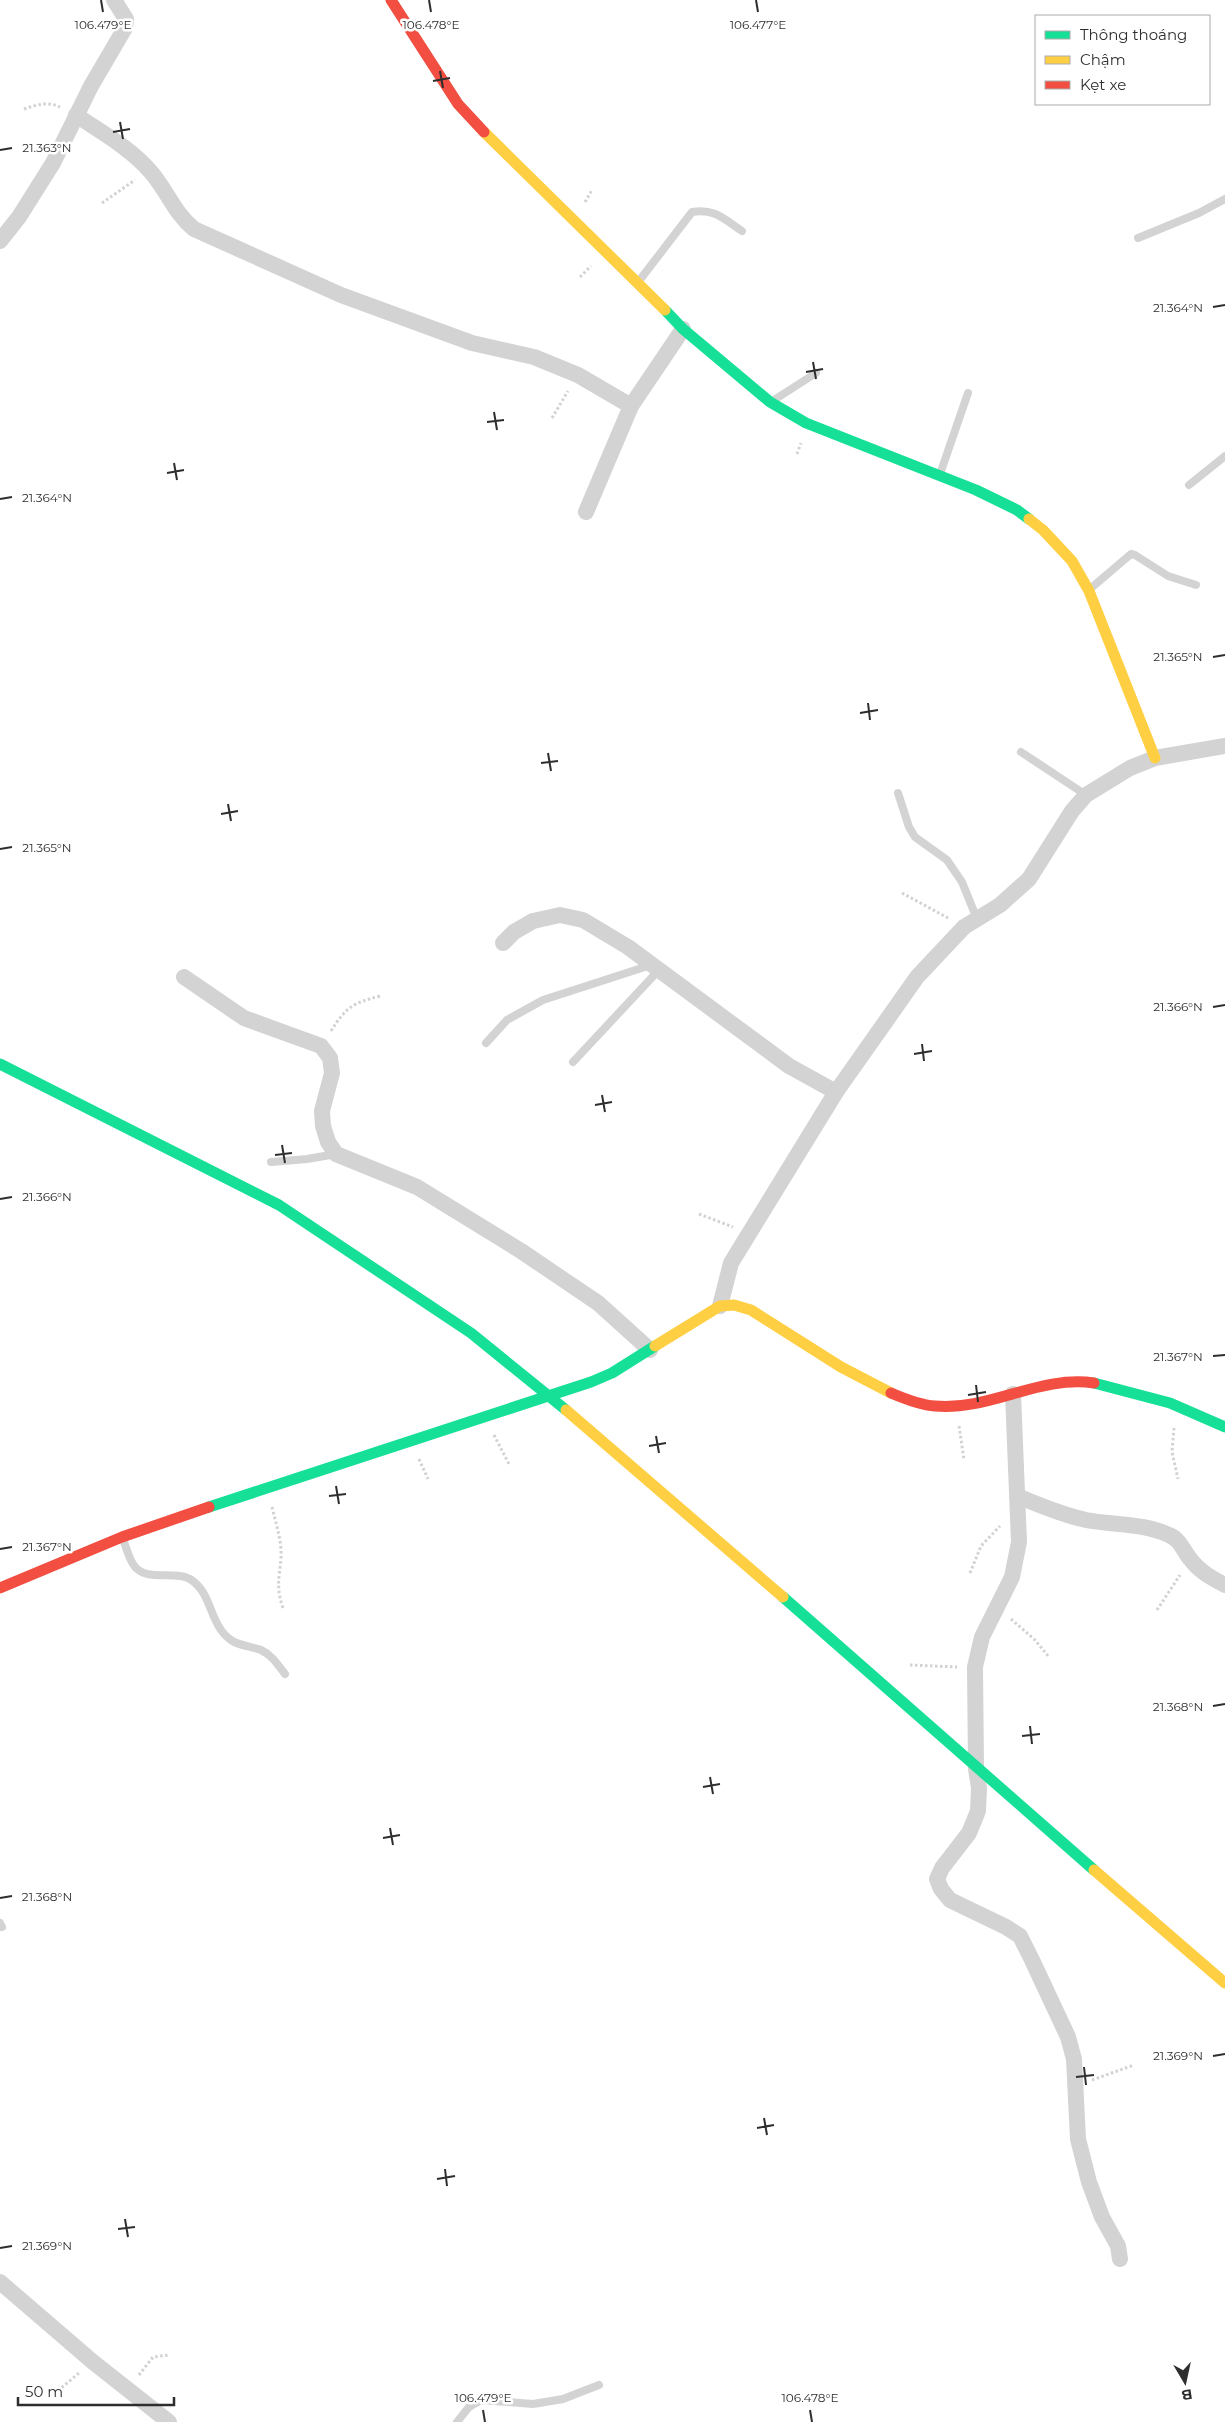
<svg xmlns="http://www.w3.org/2000/svg" width="1225" height="2422" font-family="Montserrat,sans-serif">
<style>
.lines{fill:none;stroke-linecap:round;stroke-linejoin:round}
.path{stroke:#d2d2d2;stroke-width:3;stroke-dasharray:2.5 2.5;stroke-linecap:butt}
.lane{stroke:#d3d3d3;stroke-width:8}
.street{stroke:#d3d3d3;stroke-width:16}
.fast{stroke:#16e098;stroke-width:11}
.slow{stroke:#ffcf43;stroke-width:11}
.jam{stroke:#f24e42;stroke-width:11}
.ticks{fill:none;stroke:#2e2e2e;stroke-width:2}
.ticks-label{font-size:12px;text-anchor:middle;fill:#2e2e2e;stroke:#fff;stroke-width:5;stroke-linejoin:round;paint-order:stroke}
</style>
<rect width="100%" height="100%" fill="#fff"/>
<g class="lines">
<g class="path">
<path d="M24 109C36 105 48 101 60 107"/>
<polyline points="585,202 592,190"/>
<polyline points="102,203 135,180"/>
<polyline points="580,277 591,266"/>
<polyline points="552,418 568,391"/>
<polyline points="797,454 801,443"/>
<polyline points="902,893 948,918"/>
<path d="M331 1031C346 1007 353 1003 380 996"/>
<polyline points="699,1214 733,1227"/>
<polyline points="959,1426 964,1460"/>
<polyline points="1174,1428 1172,1452 1178,1479"/>
<polyline points="494,1435 509,1464"/>
<polyline points="419,1459 428,1479"/>
<path d="M272 1507C276 1524 282 1541 281 1558 279 1579 276 1588 283 1608"/>
<polyline points="970,1573 981,1546 1000,1526"/>
<polyline points="1157,1610 1180,1575"/>
<polyline points="1011,1619 1035,1640 1049,1657"/>
<polyline points="910,1665 957,1667"/>
<polyline points="1092,2080 1134,2065"/>
<polyline points="139,2375 153,2357 169,2355"/>
<polyline points="54,2394 79,2373"/>
</g>
<g class="lane">
<polyline points="1138,238 1199,213 1225,199"/>
<path d="M639 281 692 212C714 208 724 219 742 231"/>
<polyline points="774,400 816,373"/>
<polyline points="940,474 968,393"/>
<polyline points="1189,485 1225,456"/>
<polyline points="1090,589 1131,554 1135,555 1168,576 1196,585"/>
<polyline points="1021,752 1086,795"/>
<polyline points="898,793 909,827 915,837 947,860 962,882 977,919"/>
<polyline points="486,1043 507,1020 543,1000 651,965"/>
<polyline points="573,1062 658,971"/>
<polyline points="271,1162 307,1159 336,1154"/>
<path d="M123 1539C126 1547 128 1556 133 1564 144 1583 173 1570 190 1579 209 1591 209 1613 221 1630 233 1647 245 1644 261 1650 272 1655 278 1665 285 1674"/>
<polyline points="0,1923 2,1927"/>
<polyline points="457,2422 469,2407 481,2400 533,2404 563,2399 599,2385"/>
</g>
<g class="street">
<path d="M76 115C101 132 130 148 150 171 167 190 174 213 194 229L341 295 472 343 534 357 578 375 631 406"/>
<polyline points="0,241 19,217 53,163 91,86 125,28 126,19 114,0"/>
<polyline points="586,512 631,406 683,329"/>
<polyline points="503,943 514,932 533,921 560,915 583,920 628,947 789,1066 836,1092"/>
<polyline points="184,977 244,1018 321,1046 330,1058 332,1073 322,1111 323,1126 328,1142 336,1154 417,1187 521,1251 598,1303 650,1350"/>
<polyline points="720,1306 731,1263 836,1092 917,977 964,927 1000,905 1029,879 1072,811 1086,795 1130,768 1155,758 1225,746"/>
<polyline points="1013,1394 1019,1542 1012,1577 982,1637 975,1667 976,1769 979,1788 978,1811 969,1833 942,1868 937,1879 941,1889 950,1900 1006,1927 1020,1936 1032,1960 1068,2037 1074,2059 1078,2139 1089,2182 1102,2217 1118,2246 1120,2259"/>
<path d="M1017 1496C1039 1505 1062 1515 1086 1520 1113 1525 1143 1523 1169 1535 1181 1540 1183 1551 1191 1560 1200 1572 1212 1578 1225 1585"/>
<polyline points="0,2282 93,2362 169,2422"/>
</g>
<g class="fast">
<polyline points="665,310 683,329 770,402 806,423 976,490 1017,510 1029,519"/>
<polyline points="0,1064 279,1205 471,1333 566,1410"/>
<polyline points="1094,1383 1170,1403 1225,1427"/>
<polyline points="209,1507 591,1382 612,1373 655,1346"/>
<polyline points="783,1597 1094,1870"/>
</g>
<g class="slow">
<polyline points="484,132 665,310"/>
<polyline points="1029,519 1043,530 1072,561 1089,591 1155,758"/>
<polyline points="655,1346 720,1306 734,1305 751,1310 841,1367 891,1393"/>
<polyline points="566,1410 783,1597"/>
<polyline points="1094,1870 1225,1983"/>
</g>
<g class="jam">
<polyline points="391,0 458,104 484,132"/>
<path d="M891 1393C905 1399 920 1405 935 1406 990 1411 1039 1375 1094 1383"/>
<polyline points="0,1588 122,1537 209,1507"/>
</g>
</g>
<path class="ticks" d="M101 0 103 12M429 0 431 12M756 0 758 12M440 71 443 88M433 81 450 78M120 122 123 139M113 132 130 129M0 150 12 148M1213 307 1225 305M813 362 816 379M806 372 823 369M494 412 497 430M487 422 504 420M174 463 177 480M167 473 184 470M0 499 12 497M1213 657 1225 655M868 703 870 720M860 713 878 710M548 753 551 771M541 763 558 761M228 804 231 821M221 814 238 811M0 849 12 847M1213 1007 1225 1005M922 1044 924 1061M914 1054 932 1051M602 1095 605 1112M595 1105 612 1102M282 1145 285 1163M275 1155 292 1153M0 1199 12 1197M1213 1356 1225 1355M976 1385 978 1402M968 1395 986 1392M656 1436 659 1453M649 1446 666 1443M336 1486 339 1504M329 1496 346 1494M0 1549 12 1547M1213 1706 1225 1704M1030 1726 1032 1744M1022 1736 1040 1734M710 1777 713 1794M703 1787 720 1784M390 1828 393 1845M383 1838 400 1835M0 1898 12 1896M1213 2056 1225 2054M1084 2067 1086 2085M1076 2077 1094 2075M764 2118 767 2135M757 2128 774 2125M445 2169 447 2186M437 2179 455 2176M125 2219 128 2237M118 2229 135 2227M0 2248 12 2246M483 2410 485 2422M810 2410 812 2422"/>
<g class="ticks-label">
<text x="103" y="29">106.479°E</text>
<text x="431" y="29">106.478°E</text>
<text x="758" y="29">106.477°E</text>
<text x="47" y="152">21.363°N</text>
<text x="1178" y="312">21.364°N</text>
<text x="47" y="502">21.364°N</text>
<text x="1178" y="661">21.365°N</text>
<text x="47" y="852">21.365°N</text>
<text x="1178" y="1011">21.366°N</text>
<text x="47" y="1201">21.366°N</text>
<text x="1178" y="1361">21.367°N</text>
<text x="47" y="1551">21.367°N</text>
<text x="1178" y="1711">21.368°N</text>
<text x="47" y="1901">21.368°N</text>
<text x="1178" y="2060">21.369°N</text>
<text x="47" y="2250">21.369°N</text>
<text x="483" y="2402">106.479°E</text>
<text x="810" y="2402">106.478°E</text>
</g>
<rect x="1035" y="15" width="175" height="90" fill="#ffffff" stroke="#ababab"/>
<rect x="1045" y="31" width="25" height="8" fill="#16e098" stroke="#ababab"/>
<text x="1080" y="40" font-size="15" fill="#2e2e2e">Thông thoáng</text>
<rect x="1045" y="56" width="25" height="8" fill="#ffcf43" stroke="#ababab"/>
<text x="1080" y="65" font-size="15" fill="#2e2e2e">Chậm</text>
<rect x="1045" y="81" width="25" height="8" fill="#f24e42" stroke="#ababab"/>
<text x="1080" y="90" font-size="15" fill="#2e2e2e">Kẹt xe</text>
<g transform="translate(1185 2382) rotate(171)" stroke="#ffffff" stroke-width="4" paint-order="stroke">
<path d="M0-4L9 19L0 12L-9 19Z" fill="#2e2e2e"/>
<text y="-8" font-size="14" font-weight="bold" text-anchor="middle" fill="#2e2e2e">B</text>
</g>
<path d="M18 2397v8h156v-8" fill="none" stroke="#2e2e2e" stroke-width="2.5"/>
<text x="25" y="2397" font-size="15" fill="#2e2e2e" stroke="#ffffff" stroke-width="4" paint-order="stroke">50 m</text>
</svg>
